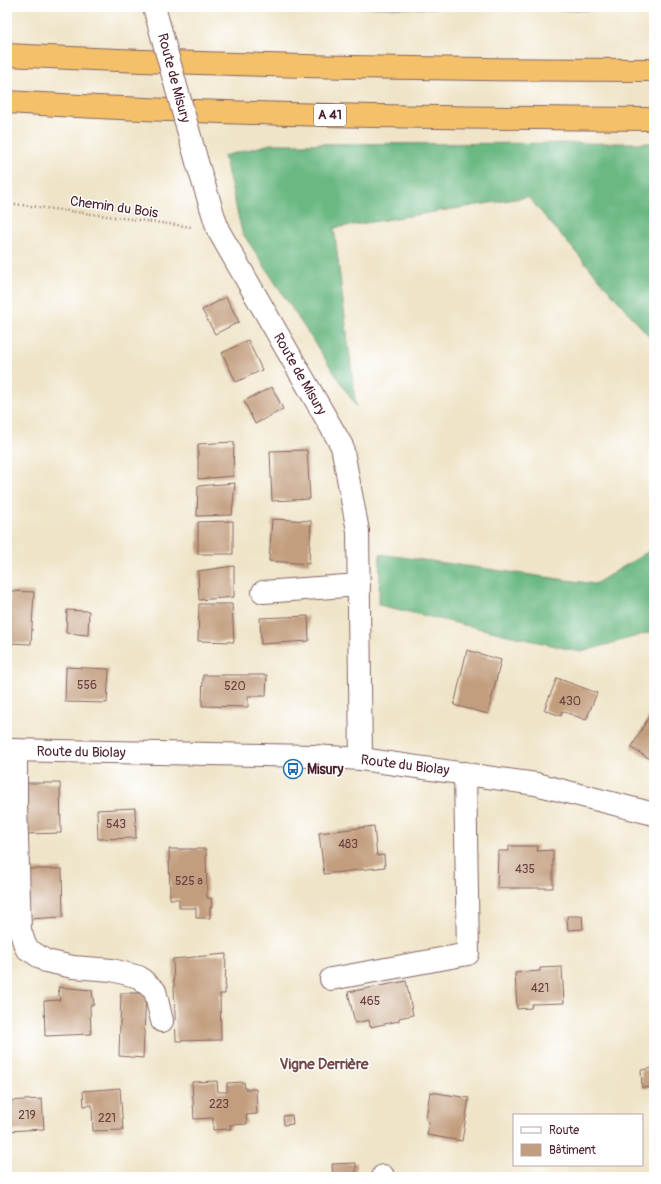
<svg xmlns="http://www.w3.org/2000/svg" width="661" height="1184" font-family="Pangolin,sans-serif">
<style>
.forest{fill:#6bb882;stroke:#5a6c56}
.building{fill:#c29e7e}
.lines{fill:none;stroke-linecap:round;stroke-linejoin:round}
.minor-casing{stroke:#846462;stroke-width:24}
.highway-casing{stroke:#846462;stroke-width:24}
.path{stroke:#846462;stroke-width:2.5;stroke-dasharray:1 3;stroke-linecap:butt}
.minor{stroke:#fff;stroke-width:22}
.highway{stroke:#f4c16b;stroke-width:22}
.minor-bridge-casing{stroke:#846462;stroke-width:24;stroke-linecap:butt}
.minor-bridge{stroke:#fff;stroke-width:22}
.labels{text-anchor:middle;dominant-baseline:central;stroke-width:3;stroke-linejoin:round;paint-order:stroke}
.number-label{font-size:12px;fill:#683f40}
.shield{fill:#fff;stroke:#80626b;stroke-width:1}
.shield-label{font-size:13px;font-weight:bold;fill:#4a1f2b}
.street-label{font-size:14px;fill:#4a1f2b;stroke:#fff}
.poi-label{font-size:14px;font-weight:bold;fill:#4a1f2b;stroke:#fff;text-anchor:start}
.neighbourhood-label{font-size:15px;font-weight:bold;fill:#744b48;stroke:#fff}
</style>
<rect width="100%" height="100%" fill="#fff"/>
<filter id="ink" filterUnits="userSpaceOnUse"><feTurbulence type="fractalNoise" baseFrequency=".025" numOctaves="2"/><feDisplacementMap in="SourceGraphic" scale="8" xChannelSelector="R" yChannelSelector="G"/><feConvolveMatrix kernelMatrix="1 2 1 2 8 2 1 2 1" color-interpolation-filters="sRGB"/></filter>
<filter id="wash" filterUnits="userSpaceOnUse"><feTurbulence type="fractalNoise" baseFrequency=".012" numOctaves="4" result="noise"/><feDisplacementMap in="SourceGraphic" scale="16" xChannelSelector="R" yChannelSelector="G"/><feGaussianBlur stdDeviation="0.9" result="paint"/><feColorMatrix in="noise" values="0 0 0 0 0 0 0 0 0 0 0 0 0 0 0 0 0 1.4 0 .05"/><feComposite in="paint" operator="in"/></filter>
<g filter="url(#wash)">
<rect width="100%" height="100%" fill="#efe4c8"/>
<g class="forest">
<polygon points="330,7 654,7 654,11"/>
<polygon points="654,143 654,342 528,197 334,228 356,406 242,232 224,156 271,144"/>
<polygon points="654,548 654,631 581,652 379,605 380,554 595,584"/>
</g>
<g id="blocks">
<g class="building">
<polygon points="226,297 239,322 215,334 202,310"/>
<polygon points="248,340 262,370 236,382 222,353"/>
<polygon points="272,387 283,409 255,424 244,401"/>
<polygon points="234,442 233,476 198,479 198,444"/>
<polygon points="307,450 310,499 272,501 270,451"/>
<polygon points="235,483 232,515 197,516 198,486"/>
<polygon points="272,519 311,521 309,564 269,561"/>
<polygon points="233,521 233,554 198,554 198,522"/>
<polygon points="234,566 234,597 199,600 198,571"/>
<polygon points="10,591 34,592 31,644 7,643 7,606 10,606"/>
<polygon points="199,604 232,604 234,642 198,641"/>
<polygon points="67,610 89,611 88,635 66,633"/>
<polygon points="308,616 309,641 261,644 260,618"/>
<polygon points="467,650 501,660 488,714 454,705"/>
<polygon points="66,667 109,669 107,703 65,702"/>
<polygon points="203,675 267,675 266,696 248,696 248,707 202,706"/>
<polygon points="557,678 597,693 586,720 562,711 561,716 544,710"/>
<polygon points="654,708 654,761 631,748"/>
<polygon points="25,783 60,783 61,833 26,834"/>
<polygon points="135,808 136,838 98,839 97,810"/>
<polygon points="374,826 377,856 384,855 385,867 324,874 319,833"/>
<polygon points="509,846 538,846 537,851 553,850 553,888 497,888 498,851 509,851"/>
<polygon points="169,849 206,849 207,898 211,898 212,907 210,907 210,918 196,918 196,908 179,908 179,899 170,899"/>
<polygon points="28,869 62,869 63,917 28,919"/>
<polygon points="567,916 582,916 583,929 568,930"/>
<polygon points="226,954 225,994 220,994 221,1040 176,1041 173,959"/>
<polygon points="562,967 564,1003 532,1004 531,1008 517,1009 515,973 540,971 540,968"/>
<polygon points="406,981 413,1015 399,1018 399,1021 370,1027 369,1020 355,1023 348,992"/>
<polygon points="58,987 92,990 94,1005 90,1005 91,1034 45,1036 44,1001 60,1000"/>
<polygon points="121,993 146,993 143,1058 119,1056"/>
<polygon points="654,1068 654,1087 642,1088 641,1070"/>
<polygon points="217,1081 218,1092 227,1092 227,1083 244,1082 245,1089 256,1089 257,1114 246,1115 247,1124 230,1125 231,1129 213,1130 213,1118 194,1119 192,1082"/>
<polygon points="120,1088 123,1130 93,1131 92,1105 84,1106 83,1091"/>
<polygon points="430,1092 469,1098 462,1141 427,1135 429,1123 426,1118"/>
<polygon points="42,1099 44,1129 7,1131 7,1101"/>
<polygon points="292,1115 293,1124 284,1125 283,1116"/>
<polygon points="356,1163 356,1177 333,1177 332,1164"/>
<polygon points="249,1175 249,1177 226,1177 226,1176"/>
</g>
</g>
</g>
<g filter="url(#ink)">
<use href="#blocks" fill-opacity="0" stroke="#846462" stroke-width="1"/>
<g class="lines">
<g class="minor-casing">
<g id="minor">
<polyline points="197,162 218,230 342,446 358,531 361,759"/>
<polyline points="263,592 359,585"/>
<polyline points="7,750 313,756 361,759 536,784 654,814"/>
<polyline points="16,750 16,806 20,930 26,948 46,961 73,967 112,970 139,977 155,991 162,1021"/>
<polyline points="331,979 468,954 465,773"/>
<polyline points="383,1176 383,1177"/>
</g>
</g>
<g class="highway-casing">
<g id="highway">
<path d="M7 55C223 66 438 70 654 70"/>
<path d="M7 102C222 115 438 118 654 119"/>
</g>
</g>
<polyline class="path" points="7,203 192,227"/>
<use href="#minor" class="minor"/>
<use href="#highway" class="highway"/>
<g class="minor-bridge-casing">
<polyline id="minor-bridge" points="154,7 197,162"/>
</g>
<use href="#minor-bridge" class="minor-bridge"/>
</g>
</g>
<defs>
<g id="bus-ring" transform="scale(1)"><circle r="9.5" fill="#fff" stroke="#1f6fb2" stroke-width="1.5"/><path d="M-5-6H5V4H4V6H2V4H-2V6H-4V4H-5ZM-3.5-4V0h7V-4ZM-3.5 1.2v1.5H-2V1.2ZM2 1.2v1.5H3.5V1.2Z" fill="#1f6fb2"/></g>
</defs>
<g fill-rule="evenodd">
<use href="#bus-ring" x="293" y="769"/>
</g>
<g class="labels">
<g class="number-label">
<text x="87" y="685">556</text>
<text x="235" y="686">520</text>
<text x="570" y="701">430</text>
<text x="116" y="824">543</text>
<text x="348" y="844">483</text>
<text x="525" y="869">435</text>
<text x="189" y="881">525 a</text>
<text x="540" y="988">421</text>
<text x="370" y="1001">465</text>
<text x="219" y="1104">223</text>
<text x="27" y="1115">219</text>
<text x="107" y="1118">221</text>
</g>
<rect class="shield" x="314" y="104" width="32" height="22" rx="3"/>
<g class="shield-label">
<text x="330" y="115">A 41</text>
</g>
<g class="street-label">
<text transform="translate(174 78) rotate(75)">Route de Misury</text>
<text transform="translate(114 207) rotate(8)">Chemin du Bois</text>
<text transform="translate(300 374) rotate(60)">Route de Misury</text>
<text transform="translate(81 752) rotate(1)">Route du Biolay</text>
<text transform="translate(405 765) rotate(7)">Route du Biolay</text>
</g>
<g class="poi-label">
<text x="307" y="769">Misury</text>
</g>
<g class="neighbourhood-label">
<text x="324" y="1064">Vigne Derrière</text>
</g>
</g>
<rect width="661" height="1184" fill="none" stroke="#fff" stroke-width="24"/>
<rect x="513" y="1114" width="130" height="52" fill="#ffffff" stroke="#b7a5aa"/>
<rect x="521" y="1127" width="20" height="6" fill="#ffffff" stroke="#b7a5aa"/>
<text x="549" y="1134" font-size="12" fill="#4a1f2b">Route</text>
<rect x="521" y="1144" width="20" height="12" fill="#c29e7e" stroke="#b7a5aa"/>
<text x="549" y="1154" font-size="12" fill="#4a1f2b">Bâtiment</text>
</svg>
